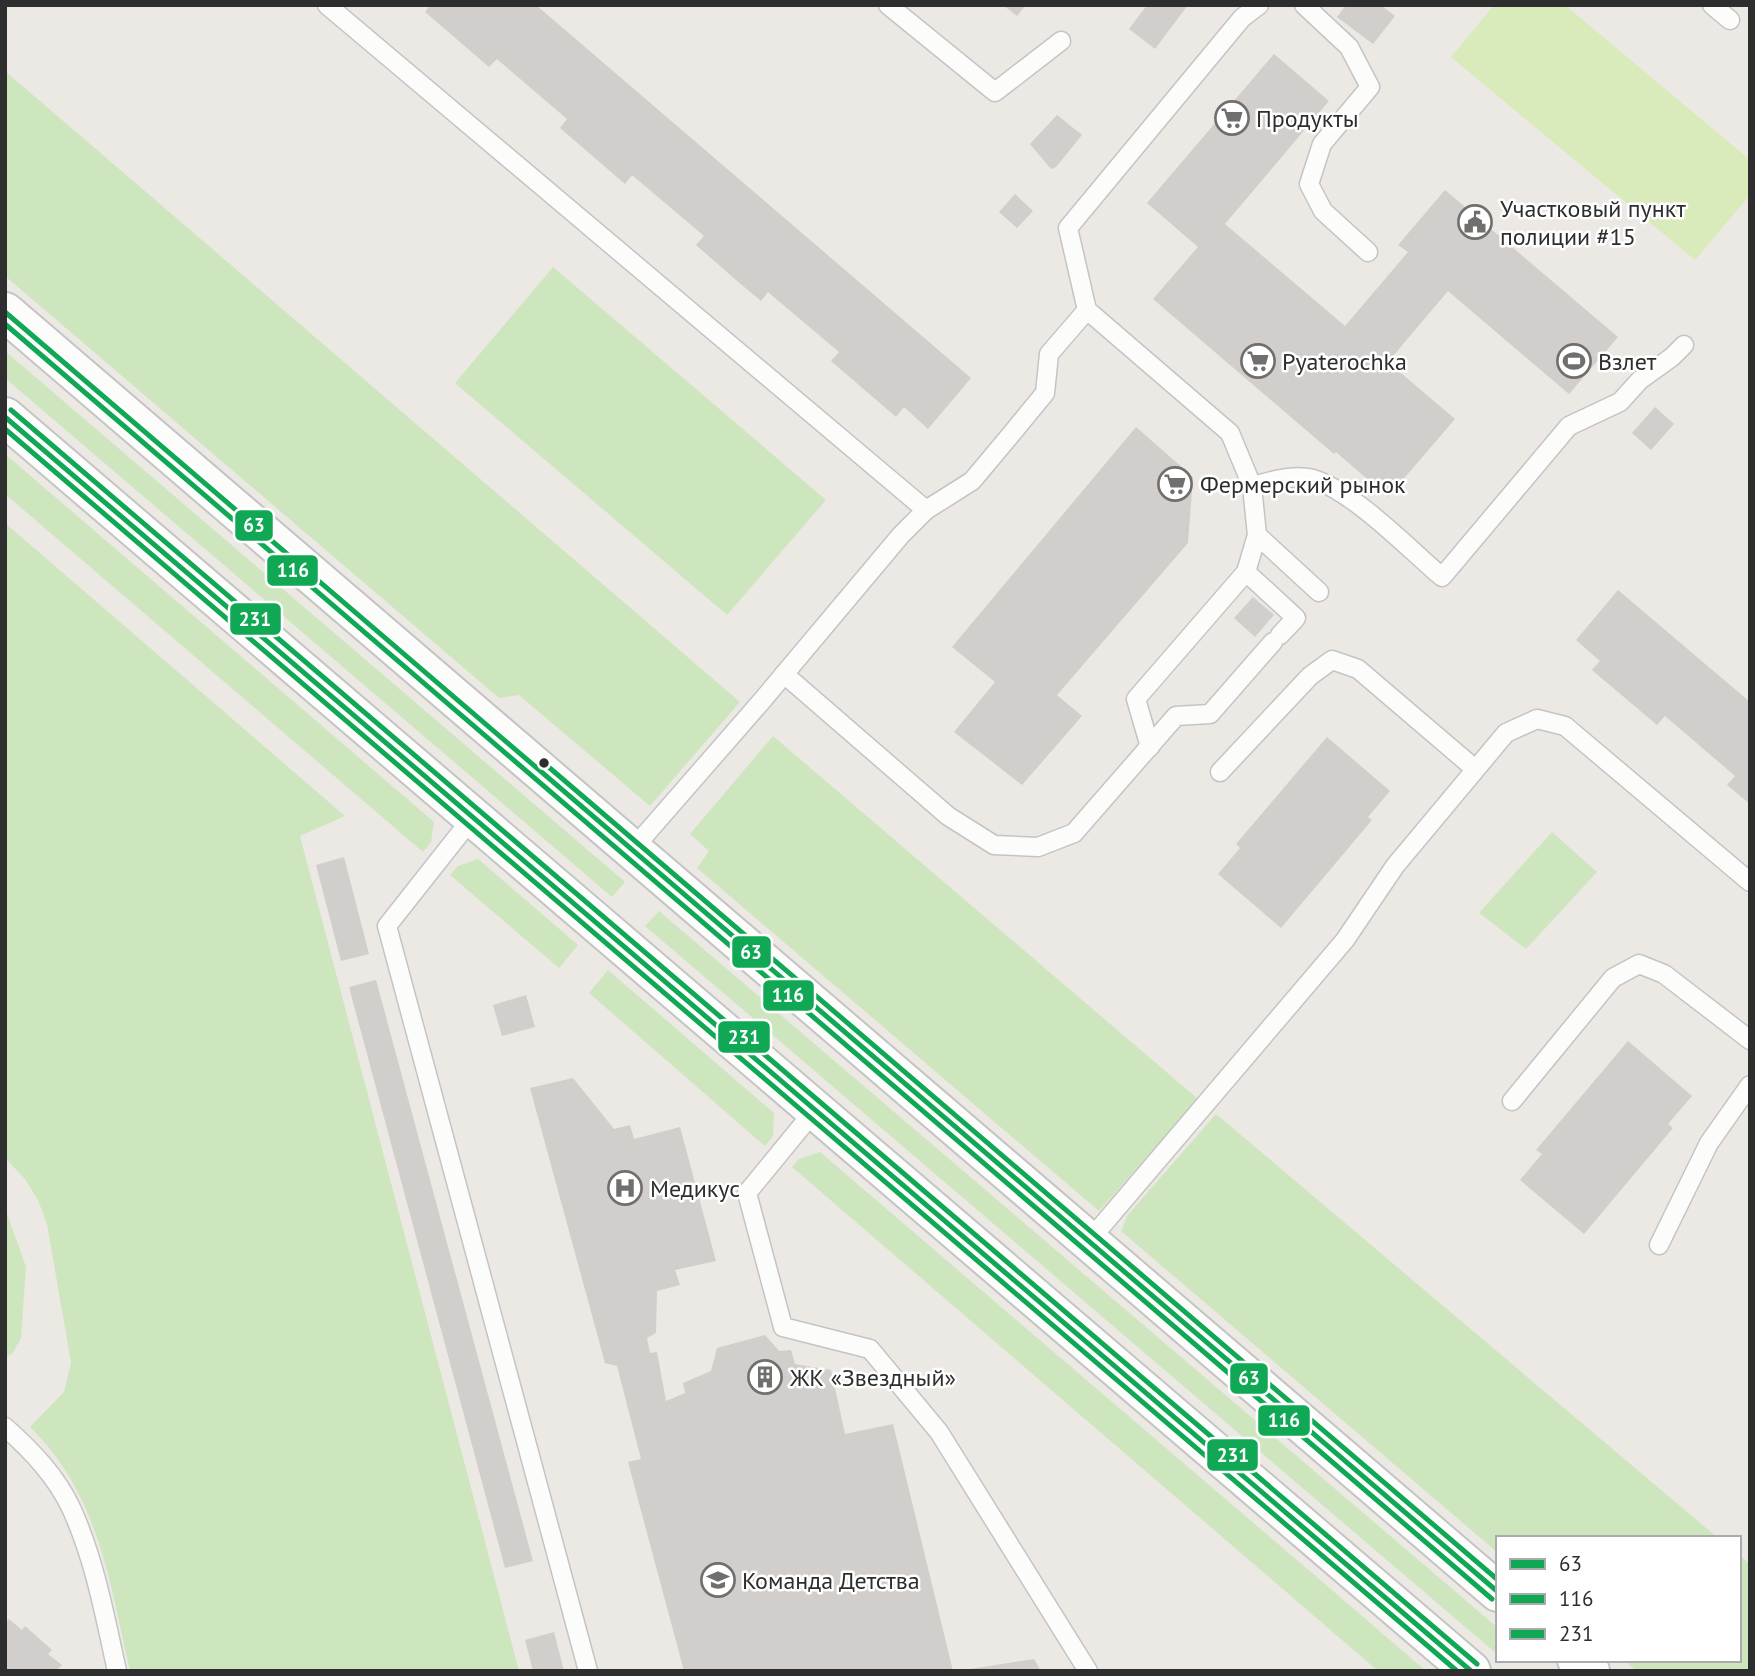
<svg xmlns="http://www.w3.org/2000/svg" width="1755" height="1676" font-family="'PT Sans',sans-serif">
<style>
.green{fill:#cee6be}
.pitch{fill:#d9eabb}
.building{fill:#d1cecb}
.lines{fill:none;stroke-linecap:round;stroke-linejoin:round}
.service-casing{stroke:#c5c4c5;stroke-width:21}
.tertiary-casing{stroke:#c5c4c5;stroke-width:42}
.service{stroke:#fcfcfb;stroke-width:18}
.tertiary{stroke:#fcfcfb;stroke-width:38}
.bus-1-casing{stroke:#fff;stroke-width:10}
.bus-2-casing{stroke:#fff;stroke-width:10}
.bus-3-casing{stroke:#fff;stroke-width:10}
.bus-1{stroke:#10a855;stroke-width:5}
.bus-2{stroke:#10a855;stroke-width:5}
.bus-3{stroke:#10a855;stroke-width:5}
.bus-dot{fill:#2e2e2e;stroke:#fff;stroke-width:2.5}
.labels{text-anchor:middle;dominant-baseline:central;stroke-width:5;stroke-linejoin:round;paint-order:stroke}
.poi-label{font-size:24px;fill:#2e2e2e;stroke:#fff;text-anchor:start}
.line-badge{stroke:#fff;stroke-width:2.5}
.badge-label{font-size:19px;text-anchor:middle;font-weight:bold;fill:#fff}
</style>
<rect width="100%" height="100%" fill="#ece8e4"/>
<g class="green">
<polygon points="5,71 740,702 650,806 519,695 499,698 5,276"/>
<polygon points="553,267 826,500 727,615 455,383"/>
<polygon points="5,351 625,882 612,897 5,378"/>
<polygon points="5,454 434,822 431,842 423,852 5,494"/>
<path d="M5 523 345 816 300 836 519 1671H130C109 1580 99 1495 30 1427L64 1392 71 1363 47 1224 38 1200 25 1179 5 1158Z"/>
<polygon points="773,736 1198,1099 1099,1211 697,868 709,851 690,834"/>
<polygon points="1552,832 1597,872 1526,949 1479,913"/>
<polygon points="478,859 578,945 559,968 450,875 458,866"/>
<polygon points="659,911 1498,1628 1498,1655 645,926"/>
<polygon points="608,970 774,1113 773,1136 765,1146 589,993"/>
<polygon points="1216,1114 1718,1538 1498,1538 1498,1553 1121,1231 1127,1216"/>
<polygon points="820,1152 1361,1615 1426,1671 1378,1671 792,1167 799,1159"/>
<polygon points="5,1208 26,1267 21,1338 12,1354 5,1357"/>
<polygon points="1739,1555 1750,1564 1750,1671 1636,1671 1624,1660 1739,1660"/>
</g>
<polygon class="pitch" points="1494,5 1565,5 1750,160 1750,195 1695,260 1451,57"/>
<g class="building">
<polygon points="430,5 536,5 971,378 928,429 904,407 896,417 831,361 839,352 768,292 761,301 736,280 696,245 704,236 632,175 625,184 560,128 567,119 497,59 489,67 425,12"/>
<polygon points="1003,5 1026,5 1017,16"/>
<polygon points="1147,5 1188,5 1155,49 1129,29"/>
<polygon points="1346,5 1381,5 1395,16 1373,44 1337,17"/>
<polygon points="1274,54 1329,101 1225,224 1345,326 1408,252 1398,245 1445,190 1618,337 1569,394 1448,291 1388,362 1455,419 1388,497 1336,452 1334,454 1153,299 1198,247 1147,203"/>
<polygon points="1057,115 1082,135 1056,167 1051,169 1030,144"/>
<polygon points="1015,194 1033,211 1017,228 999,212"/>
<polygon points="1655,407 1674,424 1651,450 1632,433"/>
<polygon points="1136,427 1193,477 1188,543 1057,695 1082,716 1022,785 954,732 995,682 952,647"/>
<polygon points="1618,590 1750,702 1750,804 1727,785 1735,776 1665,716 1657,725 1592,670 1600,661 1576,640"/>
<polygon points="1253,597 1274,615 1255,637 1234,618"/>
<polygon points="1327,737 1390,791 1368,817 1372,820 1281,928 1218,874 1240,848 1236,844"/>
<polygon points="344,857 369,954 341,961 316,865"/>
<polygon points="376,980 533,1561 505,1568 349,987"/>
<polygon points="526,995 535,1027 502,1036 493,1005"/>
<polygon points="1628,1041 1692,1096 1668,1124 1673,1128 1584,1234 1520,1180 1542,1154 1536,1150"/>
<polygon points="573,1078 614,1129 630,1125 634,1139 680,1127 716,1261 675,1270 680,1285 657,1291 656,1333 647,1338 650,1353 657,1352 666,1401 685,1393 683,1383 711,1371 717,1348 765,1335 779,1351 791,1350 795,1364 831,1370 845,1434 893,1424 953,1671 684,1671 628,1462 641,1459 617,1366 605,1363 530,1088"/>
<polygon points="9,1619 22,1630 25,1626 52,1650 48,1654 62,1665 58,1669 60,1671 5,1671 5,1623"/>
<polygon points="554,1632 564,1671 533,1671 525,1640"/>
<polygon points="1034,1659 1041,1671 970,1671 970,1669"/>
</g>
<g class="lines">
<g class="service-casing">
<g id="service">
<polyline points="327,5 926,510"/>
<polyline points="888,5 995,92 1061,41"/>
<polyline points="1304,5 1349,47 1370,87 1322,144 1309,184 1323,211 1368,252"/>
<polyline points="1712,5 1730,20"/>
<path d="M1252 486C1272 481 1295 473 1316 480 1356 494 1409 549 1442 577L1569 426 1620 402 1640 380 1672 357 1684 345"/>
<polyline points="1257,535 1319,592"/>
<polyline points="1246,572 1296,618 1280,635"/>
<polyline points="784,674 948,816 994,845 1038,847 1074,833 1176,716 1210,714 1273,642"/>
<polyline points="1150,747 1136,699 1246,572 1257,535 1252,486 1230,433 1087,310 1068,228 1242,18 1259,5"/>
<polyline points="1220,772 1310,676 1332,660 1358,669 1474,768"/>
<polyline points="473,817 387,926 588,1671"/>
<polyline points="631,851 760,703 901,535 926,510 972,481 1008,438 1045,393 1049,354 1087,310"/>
<polyline points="1512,1101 1613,978 1639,964 1664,974 1750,1040"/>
<polyline points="815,1110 747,1193 783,1327 870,1349 939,1432 1088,1671"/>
<polyline points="1088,1242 1345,940 1395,866 1506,733 1537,719 1565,726 1750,882"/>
<polyline points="1659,1245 1709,1143 1750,1085"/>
<path d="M5 1427C32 1451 57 1477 72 1510 95 1561 105 1617 117 1671"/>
</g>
</g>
<g class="tertiary-casing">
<g id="tertiary">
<polyline points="5,312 1498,1592"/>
<polyline points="5,417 1471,1671"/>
<polyline points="1577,1660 1590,1671"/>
</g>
</g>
<use href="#service" class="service"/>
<use href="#tertiary" class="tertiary"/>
<g class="bus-1-casing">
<g id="bus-1">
<polyline points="5,312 1498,1592"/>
<polyline points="5,417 1471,1671"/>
</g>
</g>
<g class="bus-2-casing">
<g id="bus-2">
<polyline points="5,324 1492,1599"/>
<polyline points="5,429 1457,1671"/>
</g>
</g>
<g class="bus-3-casing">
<g id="bus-3">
<polyline points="11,410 1477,1664"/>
<polyline points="544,763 1498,1580"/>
</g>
</g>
<use href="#bus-1" class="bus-1"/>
<use href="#bus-2" class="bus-2"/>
<use href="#bus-3" class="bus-3"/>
</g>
<defs>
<g id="supermarket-ring" transform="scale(1.75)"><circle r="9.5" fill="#fff" stroke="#706f6e" stroke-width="1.5"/><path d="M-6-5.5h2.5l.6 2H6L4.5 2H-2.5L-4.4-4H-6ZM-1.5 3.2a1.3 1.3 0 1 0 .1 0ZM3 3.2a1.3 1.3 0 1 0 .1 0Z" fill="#706f6e"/></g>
<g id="civic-ring" transform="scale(1.75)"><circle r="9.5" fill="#fff" stroke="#706f6e" stroke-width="1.5"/><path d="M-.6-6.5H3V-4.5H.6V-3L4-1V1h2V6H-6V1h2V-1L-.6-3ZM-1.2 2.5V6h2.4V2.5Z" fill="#706f6e"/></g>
<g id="stadium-ring" transform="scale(1.75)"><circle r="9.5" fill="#fff" stroke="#706f6e" stroke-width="1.5"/><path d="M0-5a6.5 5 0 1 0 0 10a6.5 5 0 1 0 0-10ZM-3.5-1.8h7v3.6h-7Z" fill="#706f6e"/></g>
<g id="hospital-ring" transform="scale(1.75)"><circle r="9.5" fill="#fff" stroke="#706f6e" stroke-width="1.5"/><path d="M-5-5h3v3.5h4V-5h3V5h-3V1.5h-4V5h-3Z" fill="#706f6e"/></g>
<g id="building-ring" transform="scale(1.75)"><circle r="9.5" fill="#fff" stroke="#706f6e" stroke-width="1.5"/><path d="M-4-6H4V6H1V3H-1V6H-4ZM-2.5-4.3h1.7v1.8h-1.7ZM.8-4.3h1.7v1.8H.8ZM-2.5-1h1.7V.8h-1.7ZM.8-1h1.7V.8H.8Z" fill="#706f6e"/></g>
<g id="school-ring" transform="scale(1.75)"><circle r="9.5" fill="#fff" stroke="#706f6e" stroke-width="1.5"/><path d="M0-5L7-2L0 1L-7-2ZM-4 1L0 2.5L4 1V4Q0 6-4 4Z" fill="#706f6e"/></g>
</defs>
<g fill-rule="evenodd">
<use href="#supermarket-ring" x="1232" y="118"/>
<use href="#civic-ring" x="1475" y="222"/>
<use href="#supermarket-ring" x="1258" y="361"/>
<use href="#stadium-ring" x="1574" y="361"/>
<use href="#supermarket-ring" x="1175" y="484"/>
<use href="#hospital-ring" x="625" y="1188"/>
<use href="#building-ring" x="765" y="1377"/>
<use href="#school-ring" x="718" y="1580"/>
</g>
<circle class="bus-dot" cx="544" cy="763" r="6"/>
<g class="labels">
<g class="poi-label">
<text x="1256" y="118">Продукты</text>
<text x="1500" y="208">Участковый пункт<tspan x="1500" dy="28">полиции #15</tspan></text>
<text x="1282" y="361">Pyaterochka</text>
<text x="1598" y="361">Взлет</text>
<text x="1200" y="484">Фермерский рынок</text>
<text x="650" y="1188">Медикус</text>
<text x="790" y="1377">ЖК «Звездный»</text>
<text x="742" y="1580">Команда Детства</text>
</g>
</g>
<g class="line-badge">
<rect x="234" y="509" width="40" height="33" rx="7" fill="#10a855"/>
<rect x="266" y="554" width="53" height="33" rx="7" fill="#10a855"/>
<rect x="229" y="602" width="53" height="34" rx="7" fill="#10a855"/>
<rect x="731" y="935" width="41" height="34" rx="7" fill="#10a855"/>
<rect x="762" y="979" width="53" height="33" rx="7" fill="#10a855"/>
<rect x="717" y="1020" width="54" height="34" rx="7" fill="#10a855"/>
<rect x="1229" y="1362" width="40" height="33" rx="7" fill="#10a855"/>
<rect x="1257" y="1404" width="54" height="33" rx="7" fill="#10a855"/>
<rect x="1206" y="1438" width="53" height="34" rx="7" fill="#10a855"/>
</g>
<g class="badge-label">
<text x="254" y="532">63</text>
<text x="293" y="577">116</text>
<text x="255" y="626">231</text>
<text x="751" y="959">63</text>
<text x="788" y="1002">116</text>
<text x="744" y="1044">231</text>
<text x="1249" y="1385">63</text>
<text x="1284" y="1427">116</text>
<text x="1233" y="1462">231</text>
</g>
<rect width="1755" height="1676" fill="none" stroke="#2e2e2e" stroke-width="14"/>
<rect x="1496" y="1536" width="245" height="126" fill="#ffffff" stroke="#ababab" stroke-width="2"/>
<rect x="1510" y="1559" width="35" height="10" fill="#10a855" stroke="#ababab" stroke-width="2"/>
<text x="1559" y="1571" font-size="21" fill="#2e2e2e">63</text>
<rect x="1510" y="1594" width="35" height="10" fill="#10a855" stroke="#ababab" stroke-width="2"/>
<text x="1559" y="1606" font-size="21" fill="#2e2e2e">116</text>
<rect x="1510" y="1629" width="35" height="10" fill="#10a855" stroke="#ababab" stroke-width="2"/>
<text x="1559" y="1641" font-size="21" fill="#2e2e2e">231</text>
</svg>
